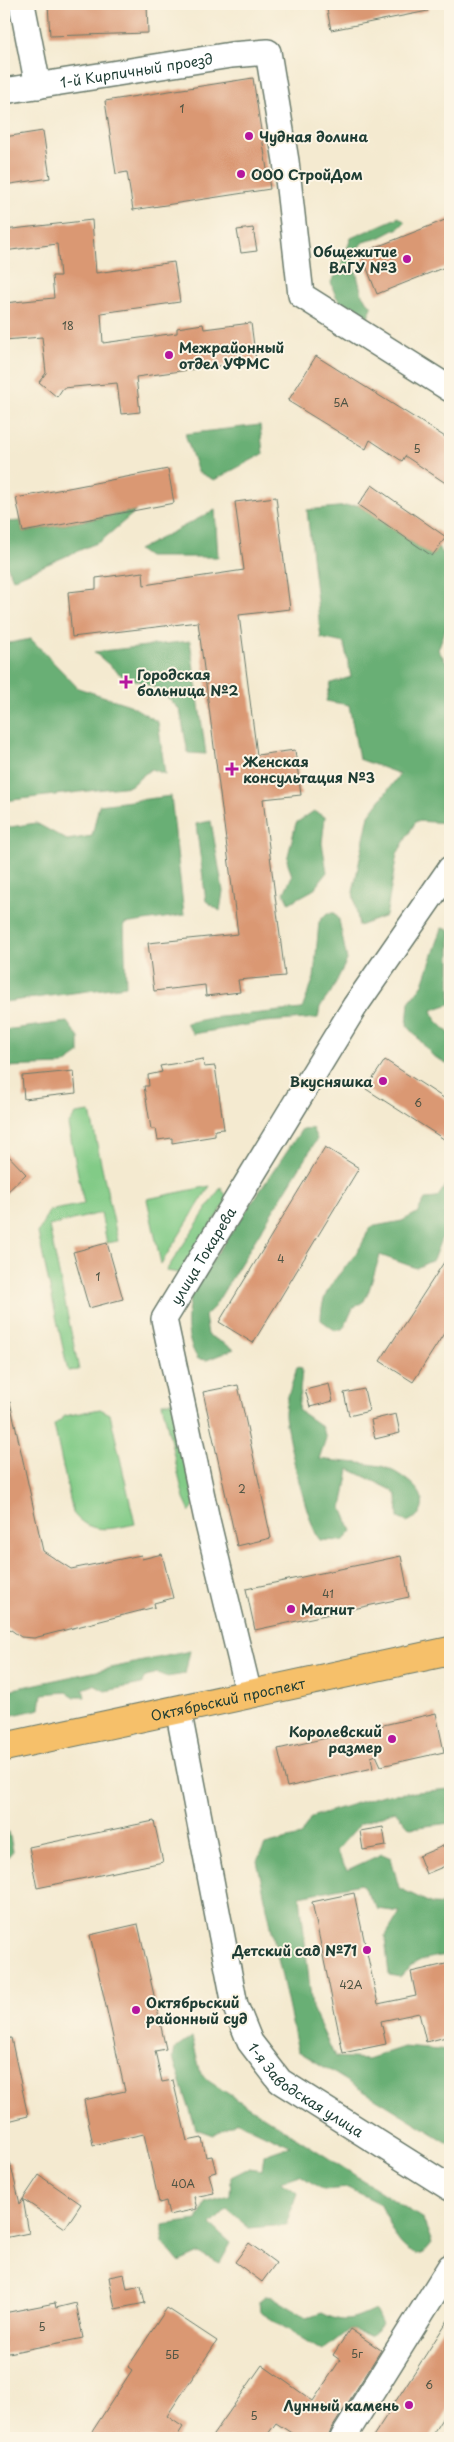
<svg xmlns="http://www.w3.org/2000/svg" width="454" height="2442" font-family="'Playpen Sans',sans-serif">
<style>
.green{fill:#82cb87;stroke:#50845e}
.forest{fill:#69af74;stroke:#447654}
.building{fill:#da9873}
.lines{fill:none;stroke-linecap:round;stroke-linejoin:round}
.minor-casing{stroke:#6a7a6b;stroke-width:28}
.major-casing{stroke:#6a7a6b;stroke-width:30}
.minor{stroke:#fff;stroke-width:25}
.major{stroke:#f6c06b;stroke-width:28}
.poi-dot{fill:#b5179e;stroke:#fcf5e5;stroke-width:2}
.labels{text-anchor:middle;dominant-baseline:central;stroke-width:4;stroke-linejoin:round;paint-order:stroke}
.number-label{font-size:11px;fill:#4e5444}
.street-label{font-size:14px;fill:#1f3d34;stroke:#fcf5e5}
.poi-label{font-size:14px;font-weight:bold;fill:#1f3d34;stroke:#fcf5e5;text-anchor:start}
</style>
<rect width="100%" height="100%" fill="#fcf5e5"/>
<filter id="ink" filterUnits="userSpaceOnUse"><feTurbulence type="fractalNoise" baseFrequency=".02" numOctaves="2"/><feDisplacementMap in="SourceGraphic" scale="10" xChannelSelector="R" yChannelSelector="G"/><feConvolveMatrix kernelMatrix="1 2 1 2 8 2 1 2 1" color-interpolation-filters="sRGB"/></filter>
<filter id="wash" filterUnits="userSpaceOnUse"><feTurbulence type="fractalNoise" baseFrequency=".0096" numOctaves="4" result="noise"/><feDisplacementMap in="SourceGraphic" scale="20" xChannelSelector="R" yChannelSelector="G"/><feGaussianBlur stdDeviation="1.12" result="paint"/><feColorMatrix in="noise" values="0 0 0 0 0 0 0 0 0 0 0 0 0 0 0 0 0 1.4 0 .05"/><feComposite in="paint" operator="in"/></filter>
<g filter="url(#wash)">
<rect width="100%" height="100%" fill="#f4ead0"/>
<g class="green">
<polygon points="90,1112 118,1241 107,1243 101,1213 49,1226 79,1370 68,1371 38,1233 49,1211 84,1204 68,1125 76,1114"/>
<polygon points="210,1186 161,1264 147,1199"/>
<polygon points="221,1187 228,1199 180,1273 166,1271"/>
<polygon points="176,1401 195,1503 190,1512 184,1499 162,1403"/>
<path d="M100 1409 110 1414 135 1524C111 1529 90 1535 73 1513L54 1425 65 1416Z"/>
</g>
<g class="forest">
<path d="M399 217 405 222 400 227 379 238 363 242 352 255 362 295 372 307 368 317C347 309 337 306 331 282L340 269 351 238Z"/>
<polygon points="260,425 263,454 214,480 198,472 185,434"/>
<polygon points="358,505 432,556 438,547 450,562 450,604 447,624 438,650 450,667 450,823 416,821 397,854 386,916 359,926 353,892 369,815 400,774 359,759 349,705 326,701 331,683 351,677 344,643 321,638 307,510"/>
<polygon points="215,510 218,557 148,557 138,550"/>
<polygon points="136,511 101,541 13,579 4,559 6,522 21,521 23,532"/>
<polygon points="31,639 78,688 130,705 158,722 165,774 151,769 130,786 4,801 4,644"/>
<polygon points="190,641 206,754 188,753 180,710 159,689 121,675 94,652"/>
<polygon points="171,796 184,915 124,924 126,986 4,1002 4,828 36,823 67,840 92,836 99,805"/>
<polygon points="314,811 325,817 322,843 327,872 313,890 289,903 284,893 292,876 287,860 296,823"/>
<polygon points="211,821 223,891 220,911 206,901 196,824"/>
<polygon points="327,913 335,913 339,920 347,960 331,992 320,1007 318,1018 265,1022 193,1034 186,1023 210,1018 302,1009 314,978 319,922"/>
<polygon points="442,928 450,930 450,1004 432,1010 435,1019 450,1034 450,1065 433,1056 407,1025 409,1002 423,984"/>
<polygon points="67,1022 79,1038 79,1054 63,1065 4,1067 4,1030"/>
<path d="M312 1128 317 1139 214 1307 205 1316 208 1335 234 1349 207 1360 198 1359C184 1337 187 1317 191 1292L302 1129Z"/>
<path d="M450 1183V1226L441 1239 433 1260 416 1268 380 1255 369 1290 364 1301 353 1308 344 1328 336 1331 321 1320C321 1287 340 1276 357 1252 363 1244 366 1235 370 1227L402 1221 417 1213 425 1199 437 1198 446 1185Z"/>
<path d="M297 1367 302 1368V1371L298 1410 321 1426 326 1438 319 1459C339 1462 360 1462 381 1466 393 1469 420 1486 422 1499 424 1512 419 1516 407 1522L398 1518 397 1496 392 1490 349 1469 342 1508 352 1531 343 1541 320 1540C309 1529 286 1434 285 1415 284 1403 294 1380 297 1367Z"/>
<polygon points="190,1651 185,1674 167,1677 157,1673 144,1678 142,1684 105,1691 94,1685 83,1689 85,1697 75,1697 67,1692 42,1694 40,1709 13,1715 7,1709 4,1691"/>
<path d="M450 1789V1823L410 1828 395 1811 360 1824 336 1851 347 1870 382 1854 391 1858 399 1888 432 1904 450 1905V1955C428 1957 415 1960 400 1977L389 1975 385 1937 400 1912 378 1909 361 1884 300 1896 312 2008 335 2057 367 2059 404 2047 450 2051V2144L298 2051 257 1861 265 1845 300 1836 311 1817 383 1795Z"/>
<polygon points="9,1832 13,1851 4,1861 4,1833"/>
<path d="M192 2037 201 2074 210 2082 423 2219 432 2243 422 2255C398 2253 389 2224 381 2204L349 2188 323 2190 300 2175 280 2182 297 2193 286 2225 249 2228 227 2209 211 2225 231 2243 220 2263 199 2253 179 2262 163 2243V2225L197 2220 205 2203 230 2196 231 2177 249 2168 262 2170 264 2155 291 2146 237 2121 213 2135 196 2129 173 2058 175 2049Z"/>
<path d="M265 2296 273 2297 307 2318 322 2313C345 2325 353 2320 375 2310L382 2325 370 2336 350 2329 322 2351 260 2312 259 2301Z"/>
</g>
<g id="blocks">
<g class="building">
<polygon points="48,4 147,4 148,33 50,36"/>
<polygon points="326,4 428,4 428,11 331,30"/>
<polygon points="253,78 270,189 133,210 127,172 116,174 105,101"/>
<polygon points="43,131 50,178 4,185 4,137"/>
<polygon points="450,218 450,265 377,294 361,253"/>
<polygon points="92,220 96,273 174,262 180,302 101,313 103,343 177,333 177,328 203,324 204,329 251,323 256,361 136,377 140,412 121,414 117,383 63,388 57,397 39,382 46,373 42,337 4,340 4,303 54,298 52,276 60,276 57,244 4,251 4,230"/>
<polygon points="253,228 257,251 241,253 237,230"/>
<polygon points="316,356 450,440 450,486 405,456 402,461 370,440 366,449 288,401"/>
<polygon points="168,469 174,503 23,532 16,498"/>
<polygon points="372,485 446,537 432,556 358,505"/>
<polygon points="276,497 290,609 239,615 257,755 295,750 301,795 263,799 285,976 238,980 240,992 206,996 205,985 154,991 148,943 238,934 198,622 72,637 68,592 96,589 96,578 143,572 144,585 244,570 235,502"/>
<polygon points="203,1059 204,1067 215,1066 224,1129 215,1130 215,1136 172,1143 172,1138 158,1140 156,1129 151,1129 144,1086 149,1086 148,1075 162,1072 160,1066"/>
<polygon points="385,1060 450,1102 450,1143 366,1089"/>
<polygon points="74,1071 76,1093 24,1099 22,1076"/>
<polygon points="325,1147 359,1168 253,1343 219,1322"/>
<polygon points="4,1151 26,1174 4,1195"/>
<polygon points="107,1243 123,1299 89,1308 73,1252"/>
<polygon points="450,1253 450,1324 413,1382 380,1361"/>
<polygon points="329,1384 333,1401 310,1407 305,1390"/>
<polygon points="238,1385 271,1538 237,1546 203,1392"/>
<polygon points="364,1389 369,1411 349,1416 344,1393"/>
<polygon points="10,1402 43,1551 71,1569 141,1555 142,1559 162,1554 173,1598 154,1603 155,1607 34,1638 21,1637 4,1625 4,1403"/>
<polygon points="396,1414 400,1433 375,1439 371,1420"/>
<polygon points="401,1556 409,1597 255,1630 246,1589"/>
<polygon points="436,1713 444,1752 381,1766 376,1755 371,1757 373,1768 287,1787 278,1749"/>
<polygon points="154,1821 163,1862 37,1888 29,1847"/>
<polygon points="383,1827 386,1846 363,1850 360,1831"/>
<polygon points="450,1843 450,1864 426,1874 419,1856"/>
<polygon points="354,1893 378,2004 416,1996 411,1972 450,1963 450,2036 426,2042 419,2013 381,2021 386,2044 343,2053 312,1902"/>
<polygon points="138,1924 166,2049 155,2051 162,2082 173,2080 187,2141 202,2138 206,2157 212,2156 216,2172 209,2174 214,2193 194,2197 197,2209 169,2215 166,2201 159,2203 144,2134 93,2145 84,2100 125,2091 90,1935"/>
<polygon points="11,2038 28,2116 4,2122 4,2039"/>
<polygon points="4,2162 10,2162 20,2204 23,2199 29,2233 4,2238"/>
<polygon points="39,2175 81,2204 65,2228 23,2199"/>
<polygon points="249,2243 276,2263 262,2282 235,2262"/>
<polygon points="124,2274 127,2289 141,2286 145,2303 115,2309 109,2277"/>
<polygon points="55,2303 56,2308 76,2303 83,2338 4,2354 4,2313"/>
<polygon points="167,2308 217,2341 167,2416 183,2427 176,2438 88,2438 132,2370 128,2367"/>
<polygon points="450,2317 450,2406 430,2438 372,2438"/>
<polygon points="350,2329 381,2350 331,2430 328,2438 299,2438 276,2423 265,2438 211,2438 262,2365 313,2401 340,2360 333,2355"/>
</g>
</g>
</g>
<g filter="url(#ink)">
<use href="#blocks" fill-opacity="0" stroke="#6a7a6b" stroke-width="1"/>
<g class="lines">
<g class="minor-casing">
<g id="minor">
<polyline points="22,4 38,86"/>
<path id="s1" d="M4 91 231 55 268 52 286 161 301 295 450 389"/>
<path id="s2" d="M249 1694 207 1520 164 1319 355 1006 450 869"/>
<path id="s3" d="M178 1709 235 2005 250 2042 280 2081 450 2188"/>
<polyline points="343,2438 450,2267"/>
</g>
</g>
<g class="major-casing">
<g id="major">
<path id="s4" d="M4 1747 450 1651"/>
</g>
</g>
<use href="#minor" class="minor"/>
<use href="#major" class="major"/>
</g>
</g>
<g class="poi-dot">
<circle cx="249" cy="136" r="5"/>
<circle cx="241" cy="174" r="5"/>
<circle cx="407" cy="259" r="5"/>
<circle cx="169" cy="355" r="5"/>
<path d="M123.5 674.5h5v5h5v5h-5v5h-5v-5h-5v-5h5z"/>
<path d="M229.5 761.5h5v5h5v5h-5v5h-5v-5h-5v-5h5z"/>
<circle cx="383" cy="1081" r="5"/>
<circle cx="291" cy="1609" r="5"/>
<circle cx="392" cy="1739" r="5"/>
<circle cx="367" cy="1950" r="5"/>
<circle cx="136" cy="2010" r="5"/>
<circle cx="409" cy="2405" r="5"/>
</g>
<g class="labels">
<g class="number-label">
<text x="182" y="108">1</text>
<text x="68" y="325">18</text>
<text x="341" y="402">5А</text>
<text x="417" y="448">5</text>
<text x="418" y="1102">6</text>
<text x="281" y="1258">4</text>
<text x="98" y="1276">1</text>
<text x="242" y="1488">2</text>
<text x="328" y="1593">41</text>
<text x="351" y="1984">42А</text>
<text x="183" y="2183">40А</text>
<text x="42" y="2326">5</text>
<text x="357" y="2353">5г</text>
<text x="172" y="2354">5Б</text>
<text x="429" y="2384">6</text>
<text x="254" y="2415">5</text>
</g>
<g class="street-label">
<text stroke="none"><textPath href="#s1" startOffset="134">1-й Кирпичный проезд</textPath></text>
<text stroke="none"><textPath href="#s2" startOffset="459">улица Токарева</textPath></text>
<text stroke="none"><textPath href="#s4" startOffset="229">Октябрьский проспект</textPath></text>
<text stroke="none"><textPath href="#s3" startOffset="416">1-я Заводская улица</textPath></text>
</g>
<g class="poi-label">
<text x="259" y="136">Чудная долина</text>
<text x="251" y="174">ООО СтройДом</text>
<text x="397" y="251" text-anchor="end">Общежитие<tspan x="397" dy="16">ВлГУ №3</tspan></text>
<text x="179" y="347">Межрайонный<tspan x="179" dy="16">отдел УФМС</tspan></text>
<text x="137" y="674">Городская<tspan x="137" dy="16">больница №2</tspan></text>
<text x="243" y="761">Женская<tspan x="243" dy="16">консультация №3</tspan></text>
<text x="373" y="1081" text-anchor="end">Вкусняшка</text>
<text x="301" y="1609">Магнит</text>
<text x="382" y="1731" text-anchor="end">Королевский<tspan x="382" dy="16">размер</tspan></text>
<text x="357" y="1950" text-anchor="end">Детский сад №71</text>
<text x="146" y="2002">Октябрьский<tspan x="146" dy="16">районный суд</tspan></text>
<text x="399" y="2405" text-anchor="end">Лунный камень</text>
</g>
</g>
<rect width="454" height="2442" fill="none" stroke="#fcf5e5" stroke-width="20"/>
</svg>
